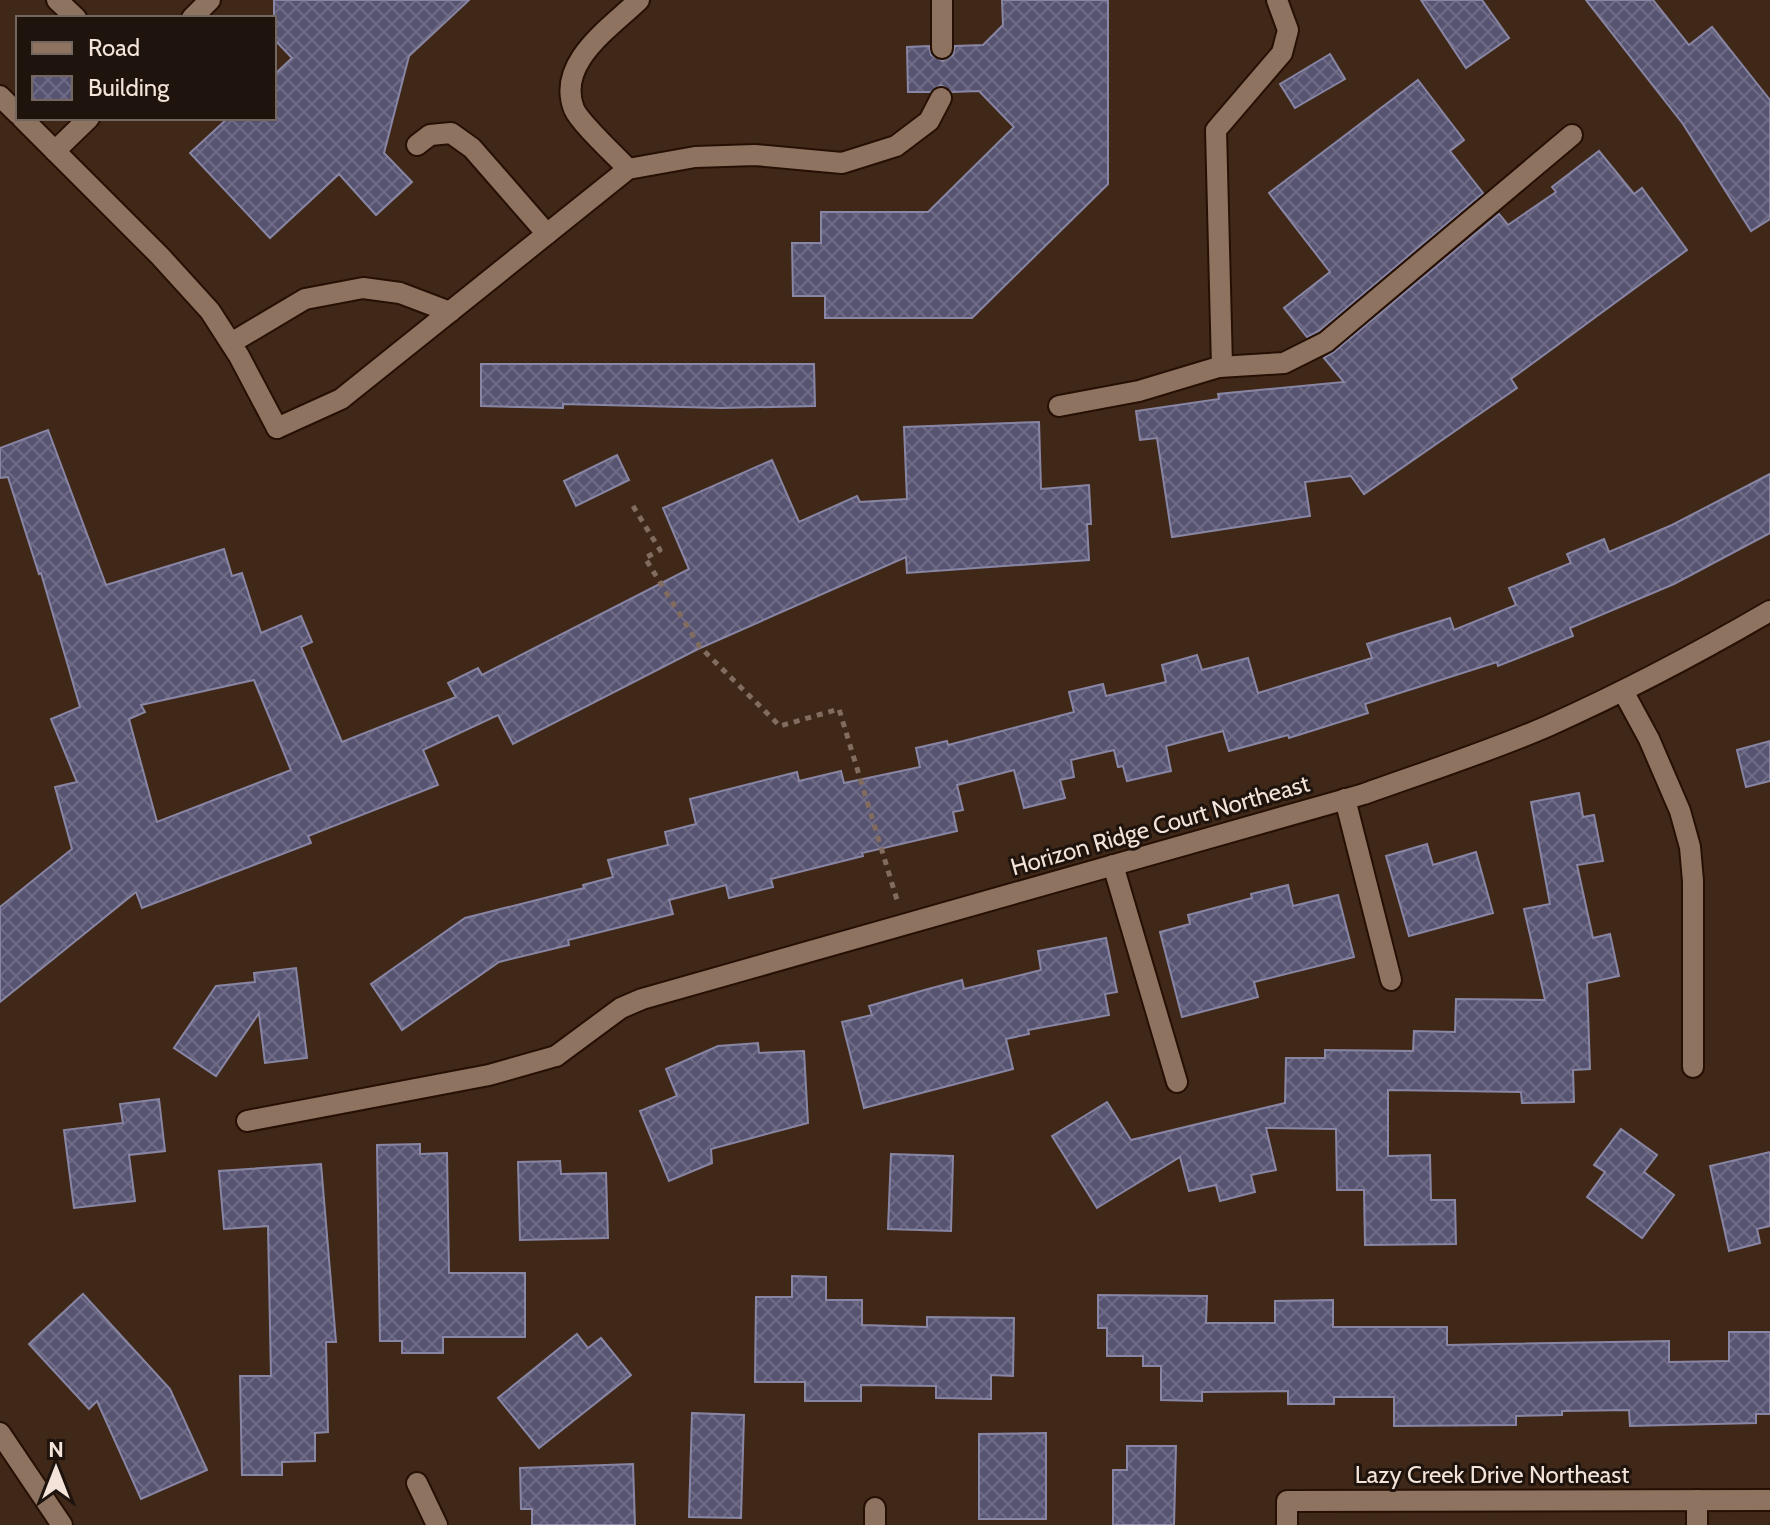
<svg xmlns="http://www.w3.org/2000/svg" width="1770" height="1525" font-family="Cabin,sans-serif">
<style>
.building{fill:url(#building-cross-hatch);stroke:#8886a4;stroke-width:2;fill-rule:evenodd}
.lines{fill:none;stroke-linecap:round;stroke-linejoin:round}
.lane-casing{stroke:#261003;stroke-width:24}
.street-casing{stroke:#261003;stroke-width:24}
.path{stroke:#816c5f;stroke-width:5;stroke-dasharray:6 6;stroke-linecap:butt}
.lane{stroke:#8f7361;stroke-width:20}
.street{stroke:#8f7361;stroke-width:20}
.labels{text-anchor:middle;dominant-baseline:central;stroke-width:6;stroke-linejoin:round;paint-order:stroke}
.street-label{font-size:24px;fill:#f3e3d9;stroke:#1f140d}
</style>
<defs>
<pattern id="building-cross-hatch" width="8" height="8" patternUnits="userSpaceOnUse" patternTransform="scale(2)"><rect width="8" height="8" fill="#575472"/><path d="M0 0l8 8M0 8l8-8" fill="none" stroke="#706c86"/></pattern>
</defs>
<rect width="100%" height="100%" fill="#402819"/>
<g class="building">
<polygon points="274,0 469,0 409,56 384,153 412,182 376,215 339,174 270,238 190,153 228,118 274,118 274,75 292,58 274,39"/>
<polygon points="1002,0 1108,0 1108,184 972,318 825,318 825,296 793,296 792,243 821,243 821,212 928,212 1014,127 979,91 952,92 941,85 930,92 908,92 907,47 929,46 931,55 943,61 953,55 955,46 983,45 1003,25"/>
<polygon points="1421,0 1482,0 1509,38 1466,68"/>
<polygon points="1586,0 1653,0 1689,45 1712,27 1770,100 1770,219 1751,231 1683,124"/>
<polygon points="1330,54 1345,79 1295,108 1280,84"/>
<polygon points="1418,80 1464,140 1450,151 1483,193 1319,331 1307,337 1284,308 1330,272 1269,193"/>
<polygon points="1599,151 1634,194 1642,188 1687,250 1511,379 1517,388 1364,494 1351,476 1305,482 1310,516 1172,537 1157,438 1140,440 1136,411 1219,399 1218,394 1344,382 1324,358 1334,352 1499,214 1508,225 1556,192 1552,187"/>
<polygon points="481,364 814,364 815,406 722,408 563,404 563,408 481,406"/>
<path d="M1039 422 1041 489 1089 485 1091 524H1087L1089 560 907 573 906 557 698 649 513 744 498 715 423 750 438 785 308 836 311 843 142 908 136 892 0 1002V907L72 849 55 787 77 782 51 719 80 707 41 573 39 574 8 477 0 478V448L48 430 106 585 224 549 232 576 242 573 261 633 301 616 312 642 301 647 342 742 456 697 448 683 478 668 482 675 689 569 663 508 772 460 799 522 857 496 860 502 907 499 904 427ZM254 680 291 770 157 822 129 719 145 712 141 705Z"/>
<polygon points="617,455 629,480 576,506 564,481"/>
<polygon points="1770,474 1770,533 1674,584 1570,628 1573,636 1498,666 1497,662 1365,704 1368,713 1289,738 1288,735 1229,751 1223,731 1166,746 1171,771 1127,781 1123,766 1118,767 1114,750 1071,760 1074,777 1060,780 1065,798 1024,808 1014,770 957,785 963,810 953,812 957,831 862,853 863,856 771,879 773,887 729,898 726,885 669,900 673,914 568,940 569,945 499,962 402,1030 371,984 465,918 584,888 583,885 613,877 608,860 668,845 665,832 696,824 690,799 797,772 799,781 841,771 844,783 920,767 916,748 947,741 948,745 1074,712 1069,692 1103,684 1106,696 1166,682 1162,665 1197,655 1202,670 1248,658 1258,693 1372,658 1367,644 1450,618 1454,630 1516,605 1509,588 1571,563 1567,554 1604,539 1609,552 1672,525"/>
<polygon points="1770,741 1770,781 1746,787 1737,750"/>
<polygon points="1579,793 1583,817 1594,815 1603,861 1577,865 1593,938 1610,934 1619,976 1587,983 1590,1069 1573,1070 1574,1102 1522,1103 1521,1092 1388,1090 1388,1156 1430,1155 1431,1200 1455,1200 1456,1244 1365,1245 1364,1190 1337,1190 1336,1129 1266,1128 1276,1170 1251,1175 1255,1192 1220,1201 1216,1185 1189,1191 1180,1157 1097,1208 1052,1136 1107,1102 1131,1140 1285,1103 1286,1058 1325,1058 1325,1050 1413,1051 1414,1031 1455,1032 1456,999 1545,1000 1524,909 1550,904 1531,802"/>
<polygon points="1427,844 1433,865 1476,852 1493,913 1409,936 1386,856"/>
<polygon points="1288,885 1293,906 1338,895 1354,957 1254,982 1258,997 1182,1017 1160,932 1190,924 1188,915 1252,898 1251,894"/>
<polygon points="1106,938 1117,992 1105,994 1109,1015 1028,1030 1029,1034 1006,1039 1013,1069 864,1108 842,1022 872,1015 869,1006 928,989 962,980 964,989 1041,970 1038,951"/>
<polygon points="296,968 307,1058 265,1063 259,1013 216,1076 174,1048 216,986 255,982 254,973"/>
<polygon points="758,1043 759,1053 804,1051 808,1123 711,1149 712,1163 669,1181 640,1111 677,1096 666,1069 718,1046"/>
<polygon points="159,1099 165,1151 129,1155 135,1201 74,1208 64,1130 123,1123 120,1104"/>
<polygon points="1621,1129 1657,1155 1644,1172 1674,1195 1642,1238 1587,1197 1605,1172 1594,1165"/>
<polygon points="420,1144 420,1154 447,1153 449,1273 525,1273 525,1337 443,1337 443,1353 402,1353 402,1341 380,1341 377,1145"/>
<polygon points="1770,1152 1770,1226 1757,1229 1760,1243 1729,1251 1710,1166"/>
<polygon points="891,1154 953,1156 951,1231 888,1229"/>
<polygon points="560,1161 561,1174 606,1173 608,1238 520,1240 518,1162"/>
<polygon points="321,1164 336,1342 326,1342 328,1432 315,1433 315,1461 282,1462 282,1475 242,1475 240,1376 271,1376 268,1226 224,1229 219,1171"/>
<polygon points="792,1276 826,1277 826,1300 862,1300 862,1325 927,1327 927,1317 1014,1318 1013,1376 991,1375 991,1399 936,1398 936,1386 861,1385 861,1401 805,1401 805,1382 755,1382 756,1297 792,1297"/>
<polygon points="83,1294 170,1389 207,1470 141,1499 97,1401 89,1409 29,1344"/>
<polygon points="1098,1295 1207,1296 1206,1323 1275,1323 1275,1301 1333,1300 1333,1327 1447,1327 1447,1345 1669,1341 1669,1362 1729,1361 1729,1332 1770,1332 1770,1414 1756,1414 1756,1423 1630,1426 1629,1410 1562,1411 1562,1415 1516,1416 1516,1425 1394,1426 1394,1397 1334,1397 1334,1404 1288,1404 1288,1391 1202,1392 1202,1401 1161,1400 1161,1366 1143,1366 1143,1356 1107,1356 1107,1328 1098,1328"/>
<polygon points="577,1334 588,1348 601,1338 631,1375 539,1448 498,1398"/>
<polygon points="692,1413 744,1415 741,1518 689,1517"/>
<polygon points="1046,1433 1046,1519 979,1519 979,1434"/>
<polygon points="1127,1446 1176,1446 1174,1525 1113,1525 1113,1470 1127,1470"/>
<polygon points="633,1464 635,1525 532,1525 532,1509 521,1509 520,1468"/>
</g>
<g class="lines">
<g class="lane-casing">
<g id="lane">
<polyline points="57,0 76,18"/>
<polyline points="192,18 210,0"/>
<polyline points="942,48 942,0"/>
<polyline points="417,145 430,135 451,133 472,148 547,234"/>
<polyline points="55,151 89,118"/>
<path d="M628 169C616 156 580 123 574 109 556 63 610 28 639 0"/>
<polyline points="231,343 305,299 363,288 400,293 450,312"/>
<polyline points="277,428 341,399 628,169 695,157 755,155 842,163 896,146 929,121 941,98"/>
<polyline points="1345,799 1391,980"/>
<polyline points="1113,865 1177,1082"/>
<polyline points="247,1121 489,1075 556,1056"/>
</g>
</g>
<g class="street-casing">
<g id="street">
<polyline points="0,96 18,114"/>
<polyline points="22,118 160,256 210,311 239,356 277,428"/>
<polyline points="1219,367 1284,363 1326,342 1572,135"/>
<polyline points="1059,406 1139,391 1222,366 1216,130 1282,53 1288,30 1277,0"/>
<polyline points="1623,691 1649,739 1680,811 1690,847 1693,881 1693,1067"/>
<path d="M556 1056 621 1008 642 999 1364 794C1425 772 1488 752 1548 726 1624 692 1698 653 1770 611"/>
<polyline points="0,1433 62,1525"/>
<polyline points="417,1483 437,1525"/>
<polyline points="1697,1500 1697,1525"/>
<polyline points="875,1508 875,1525"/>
<polyline points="1287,1525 1287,1501 1770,1500"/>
</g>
</g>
<polyline class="path" points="633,506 660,550 645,558 700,647 780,726 839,709 897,900"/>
<use href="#lane" class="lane"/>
<use href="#street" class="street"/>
</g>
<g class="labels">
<g class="street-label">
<text transform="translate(1160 825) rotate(-16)">Horizon Ridge Court Northeast</text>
<text x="1492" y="1474">Lazy Creek Drive Northeast</text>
</g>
</g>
<rect x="16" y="16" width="260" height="104" fill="#1f140d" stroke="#74675f" stroke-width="2"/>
<rect x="32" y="42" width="40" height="12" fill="#8f7361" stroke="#74675f" stroke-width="2"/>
<text x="88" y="56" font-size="24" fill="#f3e3d9">Road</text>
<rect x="32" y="76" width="40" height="24" fill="url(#building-cross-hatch)" stroke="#74675f" stroke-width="2"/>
<text x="88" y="96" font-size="24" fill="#f3e3d9">Building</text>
<g transform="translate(56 1469)" stroke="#1f140d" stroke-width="6" paint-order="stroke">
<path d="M0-6L14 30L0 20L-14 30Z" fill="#f3e3d9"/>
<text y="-12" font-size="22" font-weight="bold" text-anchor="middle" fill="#f3e3d9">N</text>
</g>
</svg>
